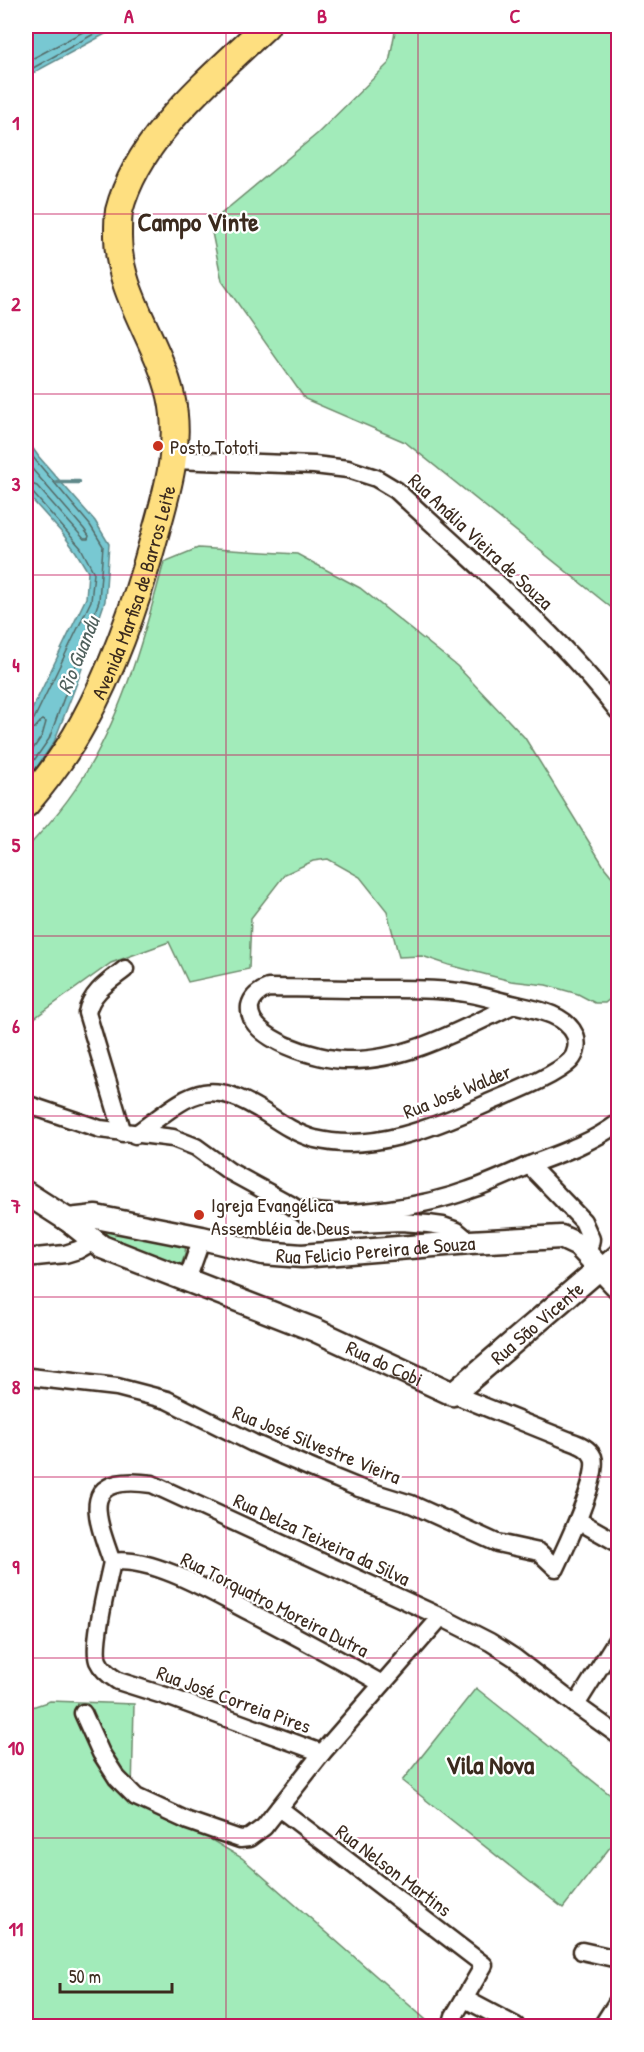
<svg xmlns="http://www.w3.org/2000/svg" width="644" height="2052" font-family="'Patrick Hand',sans-serif">
<style>
.green{fill:#a2ebba;stroke:#6e8a6c;stroke-width:1.5}
.water{fill:#78c8d2;stroke:#60898a;stroke-width:1.5}
.lines{fill:none;stroke-linecap:round;stroke-linejoin:round}
.shore{stroke:#536966;stroke-width:1.5}
.stream{stroke:#60898a;stroke-width:4.5}
.minor-casing{stroke:#3b2a1e;stroke-width:21}
.secondary-casing{stroke:#3b2a1e;stroke-width:27}
.primary-casing{stroke:#3b2a1e;stroke-width:30}
.minor{stroke:#fff;stroke-width:16}
.secondary{stroke:#fff;stroke-width:22}
.primary{stroke:#fedf80;stroke-width:26}
.grid{fill:none;stroke:#c2185b;stroke-width:1.5;stroke-opacity:0.55}
.poi-dot{fill:#c8321e;stroke:#fff;stroke-width:2}
.labels{text-anchor:middle;dominant-baseline:central;stroke-width:4.5;stroke-linejoin:round;paint-order:stroke}
.poi-label{font-size:20px;fill:#3b2a1e;stroke:#fff;text-anchor:start}
.street-label{font-size:20px;fill:#3b2a1e;stroke:#fff}
.water-label{font-size:21px;font-style:italic;fill:#50615d;stroke:#fff}
.district-label{font-size:26px;font-weight:bold;fill:#3b2a1e;stroke:#fff}
.neatline{fill:none;stroke:#c2185b;stroke-width:2}
.grid-label{font-size:20px;text-anchor:middle;font-weight:bold;fill:#c2185b}
</style>
<rect width="100%" height="100%" fill="#fff"/>
<filter id="ink" filterUnits="userSpaceOnUse"><feTurbulence type="fractalNoise" baseFrequency=".0167" numOctaves="2"/><feDisplacementMap in="SourceGraphic" scale="12" xChannelSelector="R" yChannelSelector="G"/><feConvolveMatrix kernelMatrix="1 2 1 2 8 2 1 2 1" color-interpolation-filters="sRGB"/></filter>
<g filter="url(#ink)">
<g class="green">
<polygon points="396,26 618,26 618,613 405,442 305,399 222,281 210,223 317,134 389,63"/>
<path d="M198 548 297 554 360 588 457 666 525 738 605 868 618 884V992L605 1003H595L578 994 546 985 511 981 449 965 422 956 399 957 387 911 360 877 328 859 313 861 285 874 251 918 249 969 188 982 169 942 111 963 26 1024V849C49 824 71 799 88 769 125 706 145 633 164 562Z"/>
<path d="M92 1227 185 1241C187 1251 184 1261 178 1269L106 1242Z"/>
<polygon points="476,1688 618,1801 618,1837 563,1908 402,1781"/>
<polygon points="50,1701 134,1704 132,1793 242,1858 433,2026 26,2026 26,1709"/>
</g>
<g class="water">
<polygon points="26,26 120,26 31,74 26,83"/>
<polygon points="26,439 39,457 95,521 109,544 105,601 78,680 54,742 26,783 26,722 86,598 88,572 76,552 62,533 26,493"/>
</g>
<g class="lines">
<g class="shore">
<polyline points="26,62 94,26"/>
<polyline points="26,72 108,26"/>
<polyline points="26,449 90,525 103,546 99,601 49,739 26,772"/>
<polyline points="26,462 84,529 89,536 88,539 84,539 37,486 26,482"/>
<polyline points="26,490 32,492 81,548 94,573 91,601 34,719 26,723"/>
<polyline points="26,731 35,728 42,720 46,722 42,736 26,759"/>
</g>
<polyline class="stream" points="57,482 79,482"/>
<g class="minor-casing">
<g id="minor">
<path d="M173 460 314 465 348 469 376 478 396 490C472 561 554 629 618 711"/>
<polyline points="26,1104 100,1129 173,1138 196,1147 229,1171 291,1205 316,1222 337,1225 401,1222 428,1224 443,1226 457,1231 470,1242"/>
<path d="M123 1133 87 1013C91 992 110 981 125 969"/>
<path d="M135 1135C189 1096 204 1073 267 1114 282 1124 297 1134 315 1139 372 1153 435 1127 486 1104 508 1094 554 1077 570 1061 577 1054 578 1043 575 1035 565 1013 533 1009 512 1004 495 1000 477 994 459 992 431 988 402 989 373 989 338 989 303 988 268 988 260 991 252 997 250 1006 246 1040 321 1060 346 1060 405 1062 462 1029 513 1005"/>
<polyline points="529,1165 583,1221 591,1239 588,1253"/>
<path d="M303 1210C348 1219 426 1206 469 1190 491 1183 511 1173 532 1164 562 1153 593 1142 618 1123"/>
<polyline points="26,1258 65,1254 78,1250 94,1241"/>
<polyline points="601,1267 618,1252"/>
<polyline points="187,1280 202,1238"/>
<path d="M30 1377 117 1387 167 1400 253 1443 325 1474 359 1488 411 1504 497 1543 539 1552 556 1568C565 1549 600 1476 593 1457 589 1448 579 1444 570 1441L453 1394"/>
<polyline points="579,1521 618,1543"/>
<path d="M112 1562C94 1512 80 1474 152 1484L441 1617 490 1642 515 1658 576 1705 618 1735"/>
<path d="M112 1562C108 1582 92 1643 98 1661 102 1670 110 1676 118 1681L172 1698 322 1753"/>
<path d="M112 1562C151 1555 217 1595 252 1613 296 1636 339 1659 382 1684"/>
<polyline points="576,1705 618,1638"/>
<polyline points="83,1713 101,1753 117,1778 136,1797 188,1821 240,1839 249,1838 264,1827 322,1753 441,1617"/>
<polyline points="279,1808 484,1965 454,2016 451,2026"/>
<polyline points="582,1951 618,1959"/>
<polyline points="465,1999 516,2026"/>
<polyline points="602,2026 618,2001"/>
</g>
</g>
<g class="secondary-casing">
<g id="secondary">
<path id="s1" d="M26 1193 68 1220 102 1247 315 1330 453 1394 601 1267"/>
<path id="s2" d="M68 1220 96 1217 202 1238 263 1253 302 1256 470 1242 561 1237 578 1245 618 1287"/>
</g>
</g>
<g class="primary-casing">
<g id="primary">
<path id="s3" d="M26 804C47 779 67 753 83 723 115 665 137 601 154 538 167 492 182 444 171 396 158 340 117 293 118 234 118 226 118 218 119 211 138 136 213 77 266 26"/>
</g>
</g>
<use href="#minor" class="minor"/>
<use href="#secondary" class="secondary"/>
<use href="#primary" class="primary"/>
</g>
</g>
<path class="grid" d="M226 26V2026M418 26V2026M26 214H618M26 394H618M26 575H618M26 755H618M26 936H618M26 1116H618M26 1297H618M26 1477H618M26 1658H618M26 1838H618"/>
<g class="poi-dot">
<circle cx="158" cy="446" r="6"/>
<circle cx="199" cy="1215" r="6"/>
</g>
<g class="labels">
<g class="poi-label">
<text x="170" y="446">Posto Tototi</text>
<text x="211" y="1204">Igreja Evangélica<tspan x="211" dy="23">Assembléia de Deus</tspan></text>
</g>
<g class="street-label">
<text transform="translate(481 541) rotate(43)">Rua Anália Vieira de Souza</text>
<text stroke="none"><textPath href="#s3" startOffset="240">Avenida Marfisa de Barros Leite</textPath></text>
<text transform="translate(457 1091) rotate(-22)">Rua José Walder</text>
<text stroke="none"><textPath href="#s2" startOffset="312">Rua Felicio Pereira de Souza</textPath></text>
<text stroke="none"><textPath href="#s1" startOffset="584">Rua São Vicente</textPath></text>
<text stroke="none"><textPath href="#s1" startOffset="399">Rua do Cobi</textPath></text>
<text transform="translate(317 1444) rotate(22)">Rua José Silvestre Vieira</text>
<text transform="translate(322 1539) rotate(25)">Rua Delza Teixeira da Silva</text>
<text transform="translate(275 1604) rotate(27)">Rua Torquatro Moreira Dutra</text>
<text transform="translate(234 1699) rotate(20)">Rua José Correia Pires</text>
<text transform="translate(394 1870) rotate(37)">Rua Nelson Martins</text>
</g>
<g class="water-label">
<text transform="translate(78 655) rotate(-68)">Rio Guandu</text>
</g>
<g class="district-label">
<text x="198" y="221">Campo Vinte</text>
<text x="490" y="1764">Vila Nova</text>
</g>
</g>
<rect width="644" height="2052" fill="none" stroke="#fff" stroke-width="66"/>
<path d="M60 1983v9h112v-9" fill="none" stroke="#3b2a1e" stroke-width="3"/>
<text x="69" y="1983" font-size="18" fill="#3b2a1e" stroke="#ffffff" stroke-width="4.5" paint-order="stroke">50 m</text>
<rect x="33" y="33" width="578" height="1986" class="neatline"/>
<g class="grid-label">
<text x="129" y="23">A</text>
<text x="322" y="23">B</text>
<text x="515" y="23">C</text>
<text x="16" y="130">1</text>
<text x="16" y="311">2</text>
<text x="16" y="491">3</text>
<text x="16" y="672">4</text>
<text x="16" y="852">5</text>
<text x="16" y="1033">6</text>
<text x="16" y="1213">7</text>
<text x="16" y="1394">8</text>
<text x="16" y="1574">9</text>
<text x="16" y="1755">10</text>
<text x="16" y="1936">11</text>
</g>
</svg>
